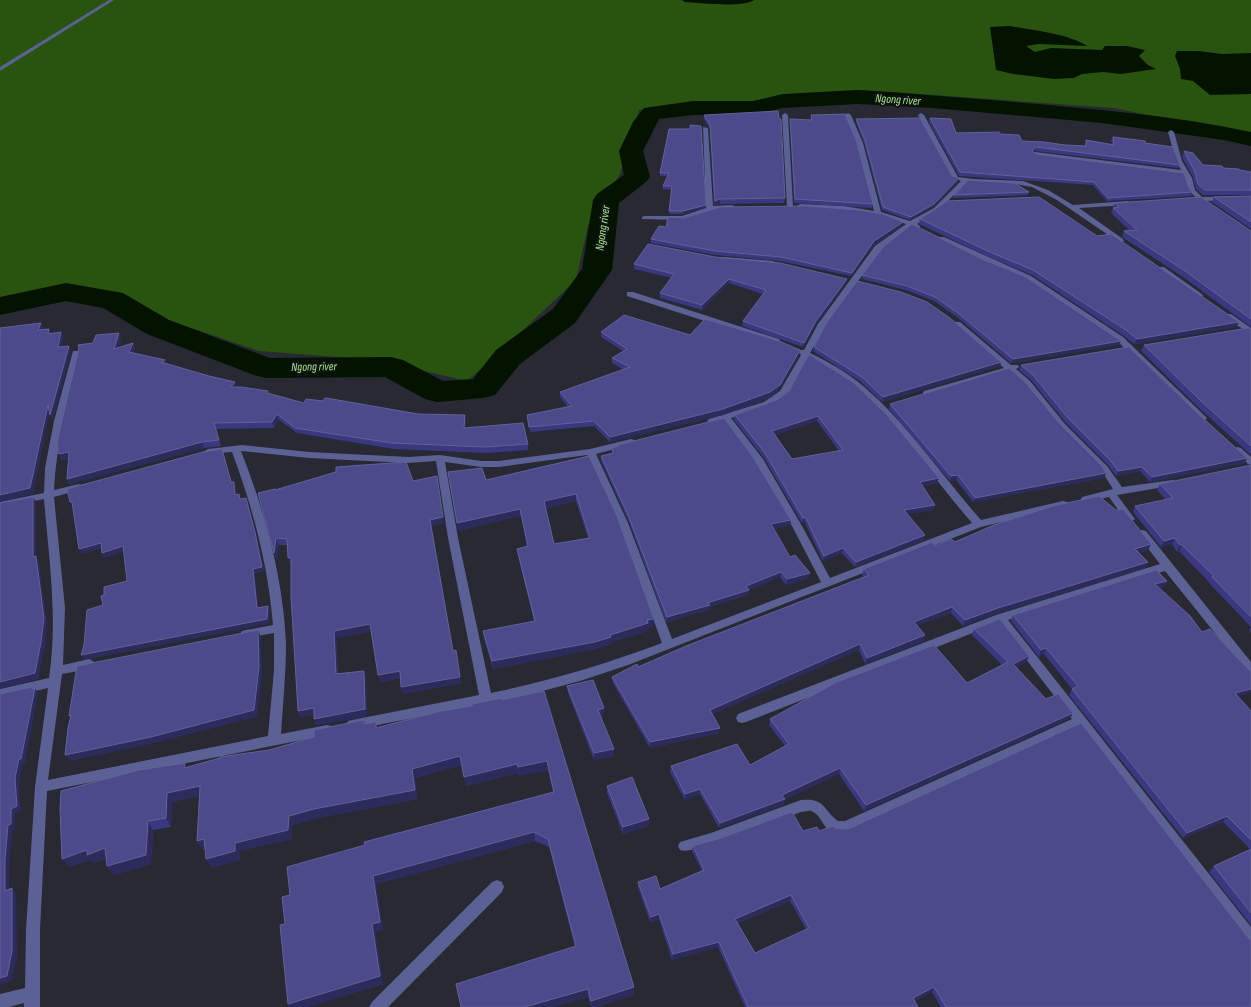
<svg xmlns="http://www.w3.org/2000/svg" width="1251" height="1007" font-family="'Sofia Sans Condensed',sans-serif">
<style>
.green{fill:#29540f}
.water{fill:#041300}
.lines{fill:none;stroke-linecap:round;stroke-linejoin:round}
.river{fill:#041300;fill-rule:evenodd}
.lane{fill:#5c6195;fill-rule:evenodd}
.street{fill:#5c6195;fill-rule:evenodd}
.wall{fill:#3a3880;fill-rule:evenodd}
.shaded-wall{fill:#2c2b5c}
.building{fill:#4c4a8a;stroke:#626198;fill-rule:evenodd}
.labels{text-anchor:middle;dominant-baseline:central;stroke-width:4;stroke-linejoin:round;paint-order:stroke}
.far-water-label{font-size:12px;font-style:italic;fill:#a1e97f;stroke:#111216}
</style>
<rect width="100%" height="100%" fill="#282933"/>
<polygon class="green" points="0,0 1251,0 1251,136 1114,108 864,90 738,103 639,110 620,174 588,226 576,280 501,351 467,381 377,360 259,351 171,321 95,288 48,288 0,299"/>
<g class="water">
<path d="M682 0H754C742 8 701 3 685 2Z"/>
<path d="M1010 26C1031 30 1070 34 1087 46L1039 44 1026 46 1035 52 1051 48 1102 50 1105 46H1127L1145 50 1139 56 1148 65 1156 69 1121 74 1103 72 1082 74 1074 78 1054 79 1013 74 996 70 990 27Z"/>
<polygon points="1177,51 1199,51 1222,54 1251,53 1251,94 1210,95 1193,81 1181,79 1180,69 1175,56"/>
</g>
<g class="lines">
<path class="river" d="M857 90C910 93 962 98 1014 102 1093 109 1173 115 1251 132V146L1224 140 1102 123 933 108 857 104 783 108 753 115H693L659 119 643 151 650 177 646 182 619 203 612 270 575 323 520 364 495 395 483 398 437 402 425 399 385 377 266 378 254 375 147 334 103 308 66 301 0 315V297L66 283 123 293 169 320 270 358 391 357 403 360 443 381 473 379 496 350 553 309 582 269 593 200 597 194 624 175 619 151 633 122 644 108 693 101H753L783 94Z"/>
<polygon class="lane" points="497,880 502,882 504,887 502,892 388,1007 369,1007 372,1002 492,882"/>
<g class="street">
<polygon points="109,0 114,0 0,71 0,67"/>
<polygon points="785,113 788,115 793,206 790,208 787,206 782,115"/>
<path d="M848 113 851 115 863 143 881 212 910 221 934 208 961 181 953 178 918 115 921 113 924 115 958 177 973 179 1023 181 1048 190 1073 205 1128 201 1131 203 1128 205 1079 208 1123 239 1124 241 1120 243 1057 200 1032 187 1015 184 968 182 938 210 917 224 920 226 919 228 912 227 881 250 825 326 810 353C829 362 846 372 862 385 908 424 942 476 981 520L1063 501 1067 502 1068 504 1067 506 981 527 628 665 580 681 520 697 352 730 348 729 346 725 348 721 352 720 479 695 448 538 436 461 408 463 309 458 241 451C265 512 283 577 286 643 286 673 283 704 281 734L327 725 331 726 333 730 331 734 327 735 47 791 40 930V1007H24V1003L9 1007H0V994L25 988 26 930 35 787 48 688 0 699V689L49 678C58 619 49 559 44 499L0 508V502L44 493 45 468 54 421 73 351H79L80 353C69 398 56 444 54 490L79 484 84 487 82 489 54 497 65 608 63 665 89 659 93 661 95 664 93 667 89 669 62 674 48 780 268 736 274 670V633L246 638 242 637 240 634 242 631 246 630 273 625C268 565 253 508 232 452L205 454 203 452 208 449 242 445 309 452 408 457 440 455 481 461H499L590 449 631 439 634 440 636 442 634 444 596 454 628 523 672 639 821 582 792 526 754 461 723 421 712 424 707 421 709 419 764 402 780 391 801 355 798 352 799 350H804L818 324 875 246 906 224C872 211 836 209 800 208L797 206 800 204 844 206 874 211 857 143 845 115ZM808 358C879 394 921 464 972 523L830 578 802 526 763 459 731 418 770 406 787 395ZM587 455 618 523 662 643C606 664 549 681 491 693L458 538 445 462 481 467H499Z"/>
<polygon points="703,127 708,128 713,206 732,205 735,207 732,209 716,210 683,220 642,219 642,217 644,216 682,216 706,208"/>
<polygon points="1171,130 1174,132 1182,161 1192,178 1195,190 1202,197 1251,196 1251,200 1200,201 1189,191 1184,175 1035,156 1032,154 1035,152 1181,170 1176,161 1168,132"/>
<polygon points="938,237 944,237 1031,276 1123,337 1205,416 1207,418 1205,420 1199,420 1117,341 1025,280 938,241"/>
<polygon points="724,257 773,261 777,263 773,265 727,261 723,259"/>
<polygon points="1158,267 1164,267 1203,295 1202,297 1196,297 1158,271"/>
<polygon points="627,292 633,292 779,339 780,341 779,343 773,343 627,296"/>
<polygon points="1225,314 1231,314 1251,328 1251,334 1225,318"/>
<polygon points="954,322 960,322 1011,365 1018,365 1019,367 1016,369 1030,381 1065,424 1107,466 1122,487 1173,480 1178,483 1176,485 1117,495 1135,519 1130,523 1126,521 1109,497 1086,502 1082,501 1081,499 1082,497 1113,489 1101,470 1059,428 1024,385 1008,372 930,395 924,395 923,393 924,391 1004,368 954,326"/>
<polygon points="1238,447 1241,448 1251,457 1251,465 1248,464 1235,452 1233,450 1235,448"/>
<path d="M1142 530 1146 531 1251 662V675L1247 673 1165 571 1008 620 1251 927V946L1246 944 1078 727 846 833C820 835 825 816 811 811 808 810 804 812 801 812 781 819 695 856 680 850L678 846 680 842 711 833 801 800C826 798 822 809 838 821H845L1072 719 998 623 746 722 742 723 738 722 736 718 738 714 996 615 1160 564 1137 534 1138 531Z"/>
</g>
</g>
<g class="wall">
<polygon points="704,115 785,198 784,203 720,204 714,205 710,129 704,119"/>
<polygon points="811,115 873,204 872,208 794,203 790,123 790,119 811,120"/>
<polygon points="930,118 956,133 1000,134 1022,141 1065,145 1085,146 1086,140 1112,144 1111,141 1113,137 1145,143 1180,165 1178,168 1035,151 1033,152 1036,154 1189,188 1192,192 1191,196 1107,201 1093,185 959,176 929,122"/>
<polygon points="856,119 952,176 959,178 958,182 933,207 910,220 882,210 864,143 856,122"/>
<polygon points="669,129 706,205 705,208 683,214 669,214 672,190 663,189 663,186 667,176 660,176 660,173"/>
<polygon points="1184,151 1203,165 1251,172 1251,195 1203,195 1196,189 1193,177 1182,157"/>
<polygon points="1029,192 1028,195 953,198 954,195"/>
<polygon points="1251,196 1251,229 1212,202 1214,197"/>
<polygon points="1115,203 1251,231 1251,327 1183,277 1122,237 1124,231 1130,231 1111,213"/>
<polygon points="920,219 1097,236 1239,322 1236,327 1134,344 1124,336 1032,275 989,257 919,224"/>
<polygon points="902,225 874,245 851,276 780,261 715,255 651,243 651,239 666,227"/>
<polygon points="715,257 847,279 846,283 816,325 803,347 742,326 743,321 763,294 729,283 702,310 660,298 660,293 672,278 634,269 634,264"/>
<polygon points="862,275 1121,341 1119,345 1011,363 957,317 934,301 906,290 862,279"/>
<polygon points="1251,329 1251,455 1199,408 1141,351 1144,345"/>
<polygon points="601,332 690,335 799,355 779,390 769,398 723,415 610,442 594,426 530,432 527,415 568,407 560,397 560,392 624,370 612,363 612,358 623,351 601,337"/>
<polygon points="121,339 118,348 133,343 135,348 133,353 165,360 166,364 209,376 235,382 236,387 269,394 304,403 418,414 466,421 465,428 528,444 528,450 486,453 394,449 297,433 279,420 274,428 216,429 221,446 204,448 69,484 67,479 69,459 61,460 93,343"/>
<polygon points="814,347 1000,366 882,402 861,382 813,351"/>
<polygon points="1021,365 1245,463 1150,482 1140,471 1116,476 1108,465 1066,423 1031,380 1019,370"/>
<path d="M789 391 937 483 922 486 935 505 933 510 908 514 924 540 855 567 842 553 823 561 805 523H802L764 458 734 420 735 415 777 400ZM817 421 839 451 792 459 775 435Z"/>
<polygon points="890,404 1060,424 1106,473 1104,478 973,502 956,480 950,481 889,409"/>
<polygon points="618,445 790,526 773,529 790,557 809,578 786,585 780,577 749,590 748,595 709,607 709,610 666,622 629,522 601,461 601,456 612,453 612,448 618,446"/>
<path d="M589 456 653 626 648 628V631L611 642V644L595 649 493 669 484 639 483 631 534 621 518 556 517 549 527 547 521 516 458 531 448 472 486 480ZM576 501 588 538 554 544 546 508Z"/>
<polygon points="1251,465 1251,633 1249,630 1251,627 1209,583 1209,582 1179,551 1177,552 1172,544 1161,547 1133,512 1135,506 1166,500 1157,490 1160,484"/>
<polygon points="413,481 444,523 431,526 453,651 461,683 403,694 401,687 401,678 380,682 371,631 336,638 338,673 366,677 367,716 316,725 314,714 300,717 298,711 291,564 288,558 288,545 279,545 277,560 274,553 275,490"/>
<polygon points="955,542 1151,544 1148,550 1139,553 1148,562 1145,568 995,614 963,626 951,613 917,626 924,641 865,664 859,650 712,714 719,733 650,748 613,683 612,677 864,577 862,575 864,569 935,546"/>
<polygon points="1164,587 1159,588 1238,697 1251,711 1251,925 1209,872 1214,866 1250,849 1223,822 1183,838 1069,695 1072,689 1044,654 1039,657 1011,621 1013,615"/>
<polygon points="974,629 1029,656 1026,662 1016,667 1046,699 1073,713 1070,718 864,811 839,774 785,799 783,805 719,828 700,794 685,800 670,772 671,766 750,765 785,746 769,725 770,719 967,683 1002,665 972,635"/>
<polygon points="567,686 604,708 604,714 600,716 614,749 614,756 594,760 568,693"/>
<polygon points="544,691 634,995 597,1007 591,1007 588,997 553,1007 461,1007 575,947 549,847 535,841 376,884 383,930 375,932 383,984 307,1007 289,1007 288,1004 285,924 290,895 553,792 548,770 519,776 518,773 466,786 462,765 415,778 417,799 318,818 292,825 292,839 239,851 240,860 211,868 205,849 202,849 197,841 200,796 172,802 171,827 153,830 151,864 113,875 107,866 106,859 93,863 90,860 69,867 187,768 269,750 314,737 364,720 366,724 378,727 472,706"/>
<polygon points="607,786 649,819 649,826 623,834 607,793"/>
<path d="M835 828 1251 1007H941L932 992 915 1001 918 1007H745L718 947 672 960 659 919 650 922 638 887V882L660 889 702 871 692 851 693 846 803 831H819ZM790 901 806 929 755 953 738 923Z"/>
</g>
<g class="shaded-wall">
<polygon points="1036,147 1035,151 1031,154 1032,151"/>
<polygon points="959,178 958,182 933,207 910,220 911,217"/>
<polygon points="720,199 720,204 714,205 715,201"/>
<polygon points="706,205 705,208 683,214 683,211"/>
<polygon points="903,222 902,225 874,245 851,276 852,273 874,241"/>
<polygon points="729,279 729,283 702,310 702,305"/>
<polygon points="847,279 846,283 816,325 803,347 804,343 816,321"/>
<polygon points="1239,322 1236,327 1134,344 1137,339"/>
<polygon points="41,323 43,328 41,336 38,330"/>
<polygon points="49,329 52,334 48,334"/>
<polygon points="61,332 64,337 60,353 58,347"/>
<polygon points="119,333 121,339 116,354 114,349"/>
<polygon points="1121,341 1119,345 1011,363 1013,359"/>
<polygon points="133,343 135,348 131,358 129,352"/>
<polygon points="69,346 71,351 53,420 50,415"/>
<polygon points="800,350 799,355 779,390 769,398 723,415 610,442 610,437"/>
<polygon points="165,360 167,366 161,362"/>
<polygon points="1001,362 1000,366 882,402 883,397"/>
<polygon points="235,382 237,388 231,387"/>
<polygon points="48,405 50,411 33,494 0,502 0,495"/>
<polygon points="277,414 279,420 274,428 272,422"/>
<polygon points="465,415 466,421 465,434 464,428"/>
<polygon points="818,416 817,421 772,436 772,431"/>
<polygon points="202,442 204,448 69,484 67,479"/>
<polygon points="69,452 72,458 61,460 59,454"/>
<polygon points="1247,458 1245,463 1150,482 1152,477"/>
<polygon points="1142,467 1140,471 1116,476 1118,471"/>
<polygon points="1106,473 1104,478 973,502 975,498"/>
<polygon points="958,475 956,480 950,481 951,476"/>
<polygon points="437,476 444,523 431,526 430,520"/>
<polygon points="939,478 937,483 918,486 920,482"/>
<polygon points="234,482 235,487 237,500 235,495"/>
<polygon points="576,494 576,501 545,509 544,501"/>
<polygon points="33,497 36,502 36,558 39,562 47,624 45,647 38,679 0,689 0,682 33,557"/>
<polygon points="247,503 257,537 264,571 255,574 259,613 257,608"/>
<polygon points="935,505 933,510 903,515 904,510"/>
<polygon points="520,509 521,516 458,531 457,523"/>
<polygon points="803,518 806,518 805,523 802,523"/>
<polygon points="791,520 790,526 770,530 771,524"/>
<polygon points="925,535 924,540 855,567 856,562"/>
<polygon points="276,538 279,545 277,560 274,553"/>
<polygon points="1175,538 1172,544 1161,547 1164,541"/>
<polygon points="101,543 104,548 82,554 79,549"/>
<polygon points="1151,544 1148,550 1132,555 1135,549"/>
<polygon points="1180,545 1182,545 1179,551 1177,552"/>
<polygon points="123,546 126,551 104,558 102,553"/>
<polygon points="843,548 842,553 823,561 824,556"/>
<polygon points="291,557 293,563 290,564 288,558"/>
<polygon points="1148,562 1145,568 995,614 963,626 965,620 998,608"/>
<polygon points="781,572 780,577 749,590 748,595 709,607 709,610 666,622 667,617 707,603 746,586"/>
<polygon points="810,573 809,578 786,585 787,579"/>
<polygon points="1167,581 1164,587 1152,590 1155,584"/>
<polygon points="268,606 270,611 268,624 84,660 81,655"/>
<polygon points="952,607 951,613 912,628 914,622"/>
<polygon points="654,619 653,626 648,628 648,631 611,642 611,644 595,649 493,669 492,661 610,635"/>
<polygon points="370,624 372,631 336,638 338,680 336,674 334,631"/>
<polygon points="258,630 261,637 262,674 257,717 155,743 70,761 65,755"/>
<polygon points="925,635 924,641 865,664 867,658"/>
<polygon points="860,644 859,650 709,716 710,710"/>
<polygon points="1046,648 1044,654 1039,657 1041,650"/>
<polygon points="456,650 461,683 403,694 401,687"/>
<polygon points="1029,656 1026,662 1010,670 1013,664"/>
<polygon points="364,671 366,677 367,716 316,725 314,719"/>
<polygon points="400,671 401,678 380,682 378,675"/>
<polygon points="32,687 34,690 35,688 38,694 25,764 23,765 19,784 21,812 15,814 15,829 13,830 9,865 9,896 5,891 5,860 8,825 15,778"/>
<polygon points="1251,689 1251,693 1231,699 1235,693"/>
<polygon points="314,708 316,714 300,717 298,711"/>
<polygon points="604,708 604,714 598,717 598,710"/>
<polygon points="1073,713 1070,718 864,811 866,805"/>
<polygon points="720,728 719,733 650,748 650,742"/>
<polygon points="614,749 614,756 594,760 594,753"/>
<polygon points="460,756 462,765 415,778 417,799 318,818 292,825 292,839 239,851 240,860 211,868 206,859 235,843 289,816 412,769"/>
<polygon points="547,761 548,770 519,776 518,767"/>
<polygon points="185,763 189,772 184,768"/>
<polygon points="517,764 518,773 466,786 464,777"/>
<polygon points="840,768 839,774 785,799 783,805 719,828 720,823 782,795"/>
<polygon points="200,786 205,795 172,802 171,827 166,818 167,793"/>
<polygon points="700,789 700,794 685,800 685,794"/>
<polygon points="1227,816 1223,822 1183,838 1187,833"/>
<polygon points="649,819 649,826 623,834 623,827"/>
<polygon points="148,821 153,830 151,864 113,875 107,866"/>
<polygon points="534,832 535,841 376,884 383,930 375,932 383,984 307,1007 289,1007 288,1004 372,924 373,876"/>
<polygon points="204,839 208,847 202,849 197,841"/>
<polygon points="105,848 111,857 93,863 90,860 69,867 62,859 87,850"/>
<polygon points="12,888 16,893 17,956 12,981 0,985 0,978"/>
<polygon points="791,895 790,901 734,924 735,919"/>
<polygon points="659,914 659,919 650,922 651,917"/>
<polygon points="719,942 718,947 672,960 673,954"/>
<polygon points="634,987 634,995 597,1007 591,1007 591,1001"/>
<polygon points="934,987 932,992 911,1003 913,998"/>
<polygon points="588,989 588,997 553,1007 525,1007"/>
</g>
<g class="building">
<polygon points="778,111 779,119 781,119 785,198 720,199 715,201 710,125 704,115"/>
<polygon points="845,114 856,140 873,204 795,199 790,119 812,120 811,115"/>
<polygon points="920,118 952,176 959,178 934,204 911,217 883,207 865,140 856,119"/>
<polygon points="930,118 951,119 956,133 999,132 1000,134 1019,135 1022,141 1044,142 1065,145 1086,146 1086,140 1114,145 1113,137 1145,141 1145,143 1173,147 1180,165 1036,147 1032,151 1036,154 1184,173 1189,188 1192,192 1108,198 1094,182 960,172"/>
<polygon points="690,125 701,126 706,205 683,211 669,211 672,186 663,186 669,173 660,173 669,129 690,129"/>
<polygon points="1184,151 1193,153 1203,165 1222,166 1223,168 1239,169 1240,170 1251,172 1251,190 1205,190 1198,184 1195,172"/>
<polygon points="968,180 1014,183 1029,192 954,195"/>
<polygon points="1251,196 1251,222 1214,197"/>
<polygon points="1039,197 1097,236 1111,234 1239,322 1137,339 1126,330 1033,270 990,252 920,219 947,201"/>
<polygon points="1201,197 1251,231 1251,319 1185,271 1124,231 1137,230 1113,208 1119,207 1115,203"/>
<polygon points="806,206 859,210 883,214 903,222 874,241 852,273 781,257 715,251 651,239 659,226 666,227 668,217 684,218 720,207"/>
<polygon points="912,224 982,259 1026,277 1121,341 1013,359 958,313 935,297 907,286 862,275 883,247"/>
<polygon points="648,244 715,257 780,263 847,279 816,321 804,343 743,321 766,290 729,279 702,305 660,293 674,274 634,264"/>
<polygon points="857,281 901,292 927,302 950,318 1001,362 883,397 862,377 814,347 827,322"/>
<polygon points="624,315 690,335 705,319 779,341 800,350 780,385 770,392 723,409 610,437 594,421 529,427 527,415 572,406 560,392 630,367 612,358 627,349 601,332"/>
<polygon points="41,323 38,330 49,329 48,334 61,332 58,347 69,346 50,415 48,405 30,488 0,495 0,328"/>
<polygon points="1248,328 1251,329 1251,446 1202,402 1144,345"/>
<polygon points="119,333 114,349 133,343 129,352 165,360 161,362 209,376 235,382 231,387 241,387 268,391 267,393 304,403 306,399 323,401 325,398 332,399 418,414 465,415 464,428 523,423 528,444 485,447 392,443 295,428 277,414 272,422 214,423 219,440 202,442 67,479 69,452 59,454 57,446 59,433 79,348 78,345 93,343 96,335"/>
<polygon points="1129,347 1193,409 1247,458 1152,477 1142,467 1118,471 1110,460 1068,418 1033,375 1021,365"/>
<path d="M809 354 854 383 887 415 939 478 920 482 935 505 904 510 925 535 856 562 843 548 824 556 806 518H803L765 453 735 415 777 400 789 391ZM818 416 843 450 792 459 772 431Z"/>
<polygon points="1009,368 1024,381 1060,424 1102,466 1106,473 975,498 958,475 951,476 890,404"/>
<polygon points="724,418 753,457 791,520 771,524 790,557 795,555 810,573 787,579 781,572 746,586 749,590 707,603 710,605 667,617 629,517 601,456 613,453 612,448 619,446 618,445"/>
<polygon points="222,449 231,482 234,482 235,495 239,494 240,499 246,498 255,532 262,567 253,569 257,608 268,606 267,619 81,655 84,645 87,610 103,605 101,596 104,595 104,587 127,581 123,546 102,553 101,543 79,549 72,502 70,502 67,489 203,452"/>
<path d="M589 456 617 516 654 619 647 620 648 623 610 635 611 637 595 642 492 661 483 631 535 621 517 549 528 546 520 509 457 523 448 472 482 468 486 480ZM576 494 590 538 554 544 544 501Z"/>
<polygon points="406,462 413,481 437,476 443,517 430,520 453,651 456,650 460,677 401,687 400,671 378,675 370,624 334,631 336,674 364,671 365,709 314,719 314,708 298,711 291,597 291,557 288,558 287,539 276,538 274,553 258,493 275,489 275,490 336,472 336,467"/>
<polygon points="1251,465 1251,617 1212,577 1214,576 1182,545 1180,545 1175,538 1164,541 1135,506 1173,498 1160,484"/>
<polygon points="1099,496 1116,510 1123,509 1151,544 1135,549 1148,562 998,608 965,620 952,607 914,622 925,635 867,658 860,644 710,710 720,728 650,742 612,677 637,664 638,667 686,646 869,575 864,569 932,542 935,546 951,539 955,542 994,525 1053,506"/>
<polygon points="33,497 33,557 36,556 44,618 41,642 35,673 0,682 0,503"/>
<polygon points="1156,570 1167,581 1155,584 1190,616 1202,632 1210,629 1251,672 1251,689 1235,693 1251,711 1251,840 1227,816 1187,833 1072,689 1078,686 1046,648 1041,650 1013,615"/>
<polygon points="1000,619 1029,656 1013,664 1046,699 1058,694 1073,713 866,805 840,768 782,795 785,799 720,823 700,789 685,794 671,766 737,744 750,765 789,744 770,719 837,682 934,645 967,683 1008,662 974,629"/>
<polygon points="258,630 259,667 254,710 151,737 65,755 68,728 71,715 69,716 77,666"/>
<polygon points="593,680 604,708 598,710 614,749 594,753 567,686"/>
<polygon points="32,687 32,689 35,688 21,759 19,759 15,778 17,806 11,809 11,824 8,825 5,860 5,891 12,888 12,951 7,976 0,978 0,694"/>
<polygon points="544,691 634,987 591,1001 588,989 525,1007 461,1007 456,984 576,946 548,839 534,832 373,876 380,922 372,924 380,976 288,1004 280,925 285,924 282,897 290,895 287,867 365,845 364,842 554,792 547,761 518,767 517,764 464,777 460,756 412,769 415,790 314,809 289,816 288,830 235,843 235,851 206,859 204,839 197,841 200,786 167,793 166,818 148,821 146,855 107,866 105,848 87,855 87,850 62,859 60,809 61,791 139,770 185,763 184,768 220,758 220,757 269,750 314,737 314,730 364,720 364,724 376,722 376,728 441,711 472,706 472,704 502,698 502,700"/>
<path d="M1081 723 1250 940H1251V1007H946L934 987 913 998 918 1007H748L719 942 673 954 659 914 651 917 638 882 656 876 660 889 704 870 693 846 721 838 792 812 803 831 817 827 819 831 833 826 835 828 848 829ZM791 895 809 928 755 953 735 919Z"/>
<polygon points="632,777 649,819 623,827 607,786"/>
<polygon points="1251,849 1251,913 1214,866"/>
</g>
<g class="labels">
<g class="far-water-label">
<text transform="translate(898 100) rotate(4)">Ngong river</text>
<text transform="translate(603 228) rotate(-82)">Ngong river</text>
<text transform="translate(314 367) rotate(-1)">Ngong river</text>
</g>
</g>
</svg>
